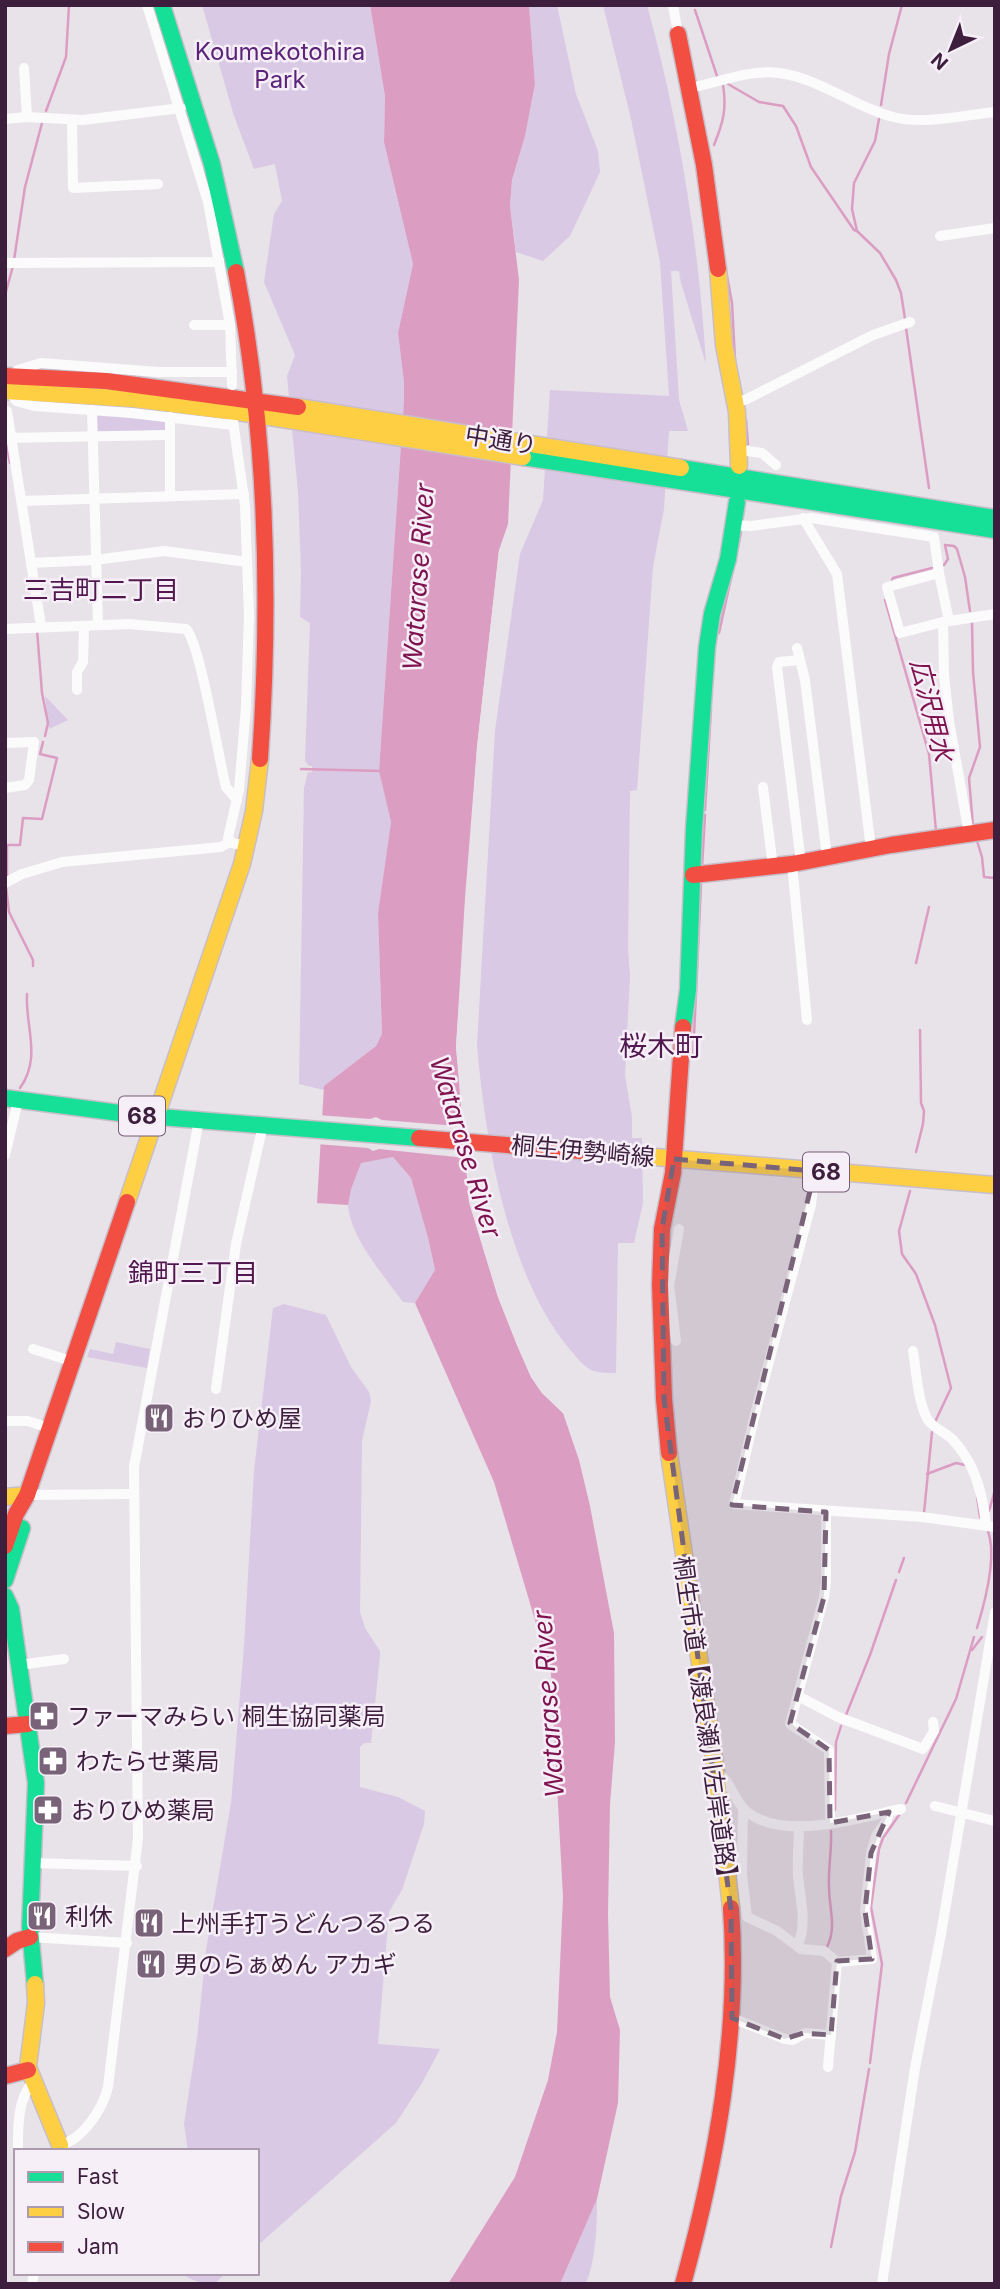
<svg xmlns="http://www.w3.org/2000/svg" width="1000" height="2289" font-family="Inter,'Noto Sans JP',sans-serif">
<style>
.green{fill:#d9c9e4}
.water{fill:#dc9dc2}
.pier{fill:#e8e2e9}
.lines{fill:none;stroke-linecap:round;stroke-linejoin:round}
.stream{stroke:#dc9dc2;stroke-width:2.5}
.fast-casing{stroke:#c8bec9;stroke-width:19}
.slow-casing{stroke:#c8bec9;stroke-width:19}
.jam-casing{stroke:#c8bec9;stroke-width:19}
.street{stroke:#fcfbfc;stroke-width:10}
.fast{stroke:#16e098;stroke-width:16}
.slow{stroke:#ffcf43;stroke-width:16}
.jam{stroke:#f24e42;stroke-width:16}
.marked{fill:#796379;fill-opacity:0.2;stroke:#796379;stroke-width:5;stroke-dasharray:14 9;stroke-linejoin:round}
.labels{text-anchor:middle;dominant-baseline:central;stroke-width:5;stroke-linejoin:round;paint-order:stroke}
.shield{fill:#f6eff8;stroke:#745d75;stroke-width:2}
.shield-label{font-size:23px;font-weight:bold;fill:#3d1e3d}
.park-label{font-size:24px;fill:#5b2478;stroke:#f6eff8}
.street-label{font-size:24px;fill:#3d1e3d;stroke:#f6eff8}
.poi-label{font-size:24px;fill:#3d1e3d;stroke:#f6eff8;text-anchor:start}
.water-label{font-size:26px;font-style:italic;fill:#7f134f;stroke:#f6eff8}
.neighbourhood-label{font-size:26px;fill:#51184f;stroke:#f6eff8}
.quarter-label{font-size:28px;fill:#51184f;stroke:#f6eff8}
</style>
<rect width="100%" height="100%" fill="#e8e2e9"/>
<g class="green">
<polygon points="202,5 370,5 385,96 384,142 413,264 398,333 404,382 404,400 379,770 391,822 378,913 382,1035 376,1046 324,1086 324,1090 299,1084 304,788 308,772 312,772 312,766 309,766 305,761 310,623 300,617 301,570 298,492 287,376 295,355 264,282 274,214 282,201 275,164 254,169 234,116"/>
<polygon points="529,5 557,5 576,94 598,151 600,172 570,236 543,261 516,252 510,206 512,180 525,136 535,84"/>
<path d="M603 5H647C679 122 699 244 706 364L681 283 679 271H671L679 400 688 431H669L664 509 653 567 637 790 630 791 628 948 630 976 625 1075 632 1117V1138H642L643 1203 634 1243H618L616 1373C609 1373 601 1373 594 1371 584 1368 574 1354 567 1346 507 1272 485 1138 477 1045L495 731 520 554 543 500 550 390 669 396 660 262 631 119Z"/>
<polygon points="97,414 165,422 165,430 99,433 96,430"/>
<polygon points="45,696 68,720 49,729"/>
<path d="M393 1157 411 1178 428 1238 435 1271 415 1303 403 1302C384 1276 351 1238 348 1206 347 1192 356 1176 360 1163Z"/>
<polygon points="284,1304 326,1315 351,1367 369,1392 371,1401 362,1441 360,1612 365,1628 380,1651 380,1656 371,1743 364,1743 360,1747 360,1787 398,1797 425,1811 424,1824 402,1890 389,1912 378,2044 440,2049 422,2083 396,2123 257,2246 257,2151 188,2151 184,2124 197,2039 206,1950 231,1803 244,1646 254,1471 273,1308"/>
<polygon points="116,1342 150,1349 147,1368 87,1357 90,1349 113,1354"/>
<path d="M597 2199C597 2227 596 2258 586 2284H560Z"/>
<path d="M180 2273H226L214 2284C200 2284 192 2280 180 2273Z"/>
</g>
<polygon class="water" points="370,5 529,5 535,84 525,136 512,180 510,206 519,280 508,524 499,550 477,747 456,1047 469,1202 498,1297 517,1345 531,1377 542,1393 563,1413 579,1460 590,1506 614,1633 615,1742 610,1804 608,1913 610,1997 620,2030 618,2103 597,2199 560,2284 448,2284 515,2177 548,2080 557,2032 563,1897 551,1674 494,1482 415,1303 435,1270 428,1238 411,1178 393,1157 361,1163 351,1189 348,1205 317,1203 324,1086 376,1046 382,1034 378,913 391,822 379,771 404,400 404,382 398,333 413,264 384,142 385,96"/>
<polygon class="pier" points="499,550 503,551 480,747 460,1047 472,1202 501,1296 520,1344 534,1375 544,1390 566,1411 563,1413 542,1393 531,1377 517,1345 498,1297 469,1202 466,1158 379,1149 373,1151 368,1148 316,1144 318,1115 370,1119 376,1117 382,1120 458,1126 464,1123 456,1047 465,898 477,747"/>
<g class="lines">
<g class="stream">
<polyline points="695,10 717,76"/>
<polyline points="728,84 759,102 783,106 796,126 811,167 854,230 857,231"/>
<polyline points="881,105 889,54 902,5"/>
<polyline points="46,111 66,57 69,5"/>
<polyline points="879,119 875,141 854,183 852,209 857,231 880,253 896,280 901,293 905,319"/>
<path d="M714 145C723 123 727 109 723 85"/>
<polyline points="14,260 25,187 42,123"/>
<polyline points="725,265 732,303 735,360"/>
<polyline points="5,295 13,266"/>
<polyline points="906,328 929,488"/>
<polyline points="746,420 748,444"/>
<polyline points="6,442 10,463"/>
<polyline points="945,545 954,546 957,549 965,577 970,611"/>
<polyline points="944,565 948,559 945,545"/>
<polyline points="892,580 893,578 932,568"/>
<polyline points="885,600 929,754 936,831"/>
<polyline points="972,622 973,672 980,747 969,778 973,826"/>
<polyline points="37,630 42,693 48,723 45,736"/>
<polyline points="719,633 741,533"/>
<polyline points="301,769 382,771"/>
<polyline points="705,810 711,709"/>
<polyline points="977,841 982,857 984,877 995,878"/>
<polyline points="702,867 705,815"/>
<polyline points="7,878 7,845 20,845 23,818 42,819 57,758 40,754 43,742"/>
<polyline points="6,887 9,912 33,960 33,966"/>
<polyline points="916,963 929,907"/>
<polyline points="693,1057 701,885"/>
<path d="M20 1088C42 1057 25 1027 27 994"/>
<polyline points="916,1152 923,1124 924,1111 921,1103 920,1030"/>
<polyline points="910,1191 899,1231 902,1254 916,1274 935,1325 951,1388 935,1422"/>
<polyline points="927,1474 956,1463 965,1465"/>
<polyline points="977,1496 980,1517"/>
<polyline points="989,1511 995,1490"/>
<polyline points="924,1513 932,1432"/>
<polyline points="899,1572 904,1558"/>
<path d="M977 1628C985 1602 997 1556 988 1531"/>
<polyline points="972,1650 982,1637"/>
<polyline points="846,1715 870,1655 896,1580"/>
<polyline points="906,1803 956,1699 974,1637"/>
<polyline points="835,1810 836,1742 841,1726"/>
<path d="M827 1947C837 1927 829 1908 829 1887 828 1868 832 1850 831 1831"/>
<polyline points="870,2063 882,1964 871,1907 879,1849 883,1838 899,1815"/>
<polyline points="831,2247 841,2196 855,2152 869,2069"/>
</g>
<g class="fast-casing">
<g id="fast">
<polyline points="162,5 212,164 236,272"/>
<polyline points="523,457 995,530"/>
<polyline points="681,468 995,518"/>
<polyline points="683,1027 688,990 694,829 707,647 712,614 728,559 737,502"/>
<polyline points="5,1098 135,1115 419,1138"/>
<polyline points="5,1580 22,1528"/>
<polyline points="5,1596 11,1609 36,1783 30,1928 35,1984"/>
</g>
</g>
<g class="slow-casing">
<g id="slow">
<polyline points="718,269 724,345 737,412 739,466"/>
<polyline points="5,391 134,399 244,413 523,457"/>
<polyline points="298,407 681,468"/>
<polyline points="643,1156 995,1185"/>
<polyline points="127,1202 242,864 254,811 260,759"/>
<polyline points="669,1453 716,1772 731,1908"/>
<polyline points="5,1497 27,1495"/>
<polyline points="35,1984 36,2003 28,2067 60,2145"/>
</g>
</g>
<g class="jam-casing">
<g id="jam">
<polyline points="678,34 704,165 718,269"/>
<path d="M236 272C267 432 271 596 260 759"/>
<polyline points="5,376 106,381 298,407"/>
<polyline points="693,875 792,864 891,845 995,830"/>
<polyline points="419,1138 643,1156"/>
<polyline points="669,1453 664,1399 660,1285 662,1229 673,1173 683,1027"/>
<polyline points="5,1546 16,1514 27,1495 127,1202"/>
<polyline points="5,1726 28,1724"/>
<polyline points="5,1949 17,1941 30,1937"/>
<polyline points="5,2076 28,2070"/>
<path d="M683 2284C716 2163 740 2034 731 1908"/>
</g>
</g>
<g class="street">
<polyline points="147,5 208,202 230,325 232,385"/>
<polyline points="673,5 678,34"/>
<polyline points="24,68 27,117"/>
<path d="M689 88C718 83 749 69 779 73 819 78 854 107 893 117 925 125 963 115 995 112"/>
<polyline points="5,119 27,117 83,120 181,108"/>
<polyline points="72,120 73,188 158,184"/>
<polyline points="940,236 995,228"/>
<polyline points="5,263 213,262 219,260"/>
<polyline points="194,325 230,325"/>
<polyline points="10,376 18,370 41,363 158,372 232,372"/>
<polyline points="9,391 16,401 34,406 132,413 233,425"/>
<polyline points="735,403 747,399 873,335 910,322"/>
<polyline points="92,410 98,625"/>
<polyline points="7,411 41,626"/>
<polyline points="170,417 170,496"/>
<polyline points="233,421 245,505 249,615 246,707 239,790 228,838 232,843 247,846"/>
<polyline points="5,438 169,435"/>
<polyline points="740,450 762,453 776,465"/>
<polyline points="22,501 244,494"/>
<polyline points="803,518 837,574 871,849"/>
<polyline points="734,525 751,526 811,518 934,537 939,573"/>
<polyline points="31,563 95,560 164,551 247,562"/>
<polyline points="949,621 939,573 887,587 900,633 943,622 995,614"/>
<polyline points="943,622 944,675 949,721 969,834"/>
<path d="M5 629 129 624 186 629C200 642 219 761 226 787L237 800"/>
<polyline points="797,648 805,680 827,857"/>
<polyline points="799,660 779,662 777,667 801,863"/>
<polyline points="77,690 77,672 83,662 84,626"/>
<polyline points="5,743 34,742 29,780 25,785 5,788"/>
<polyline points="763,787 773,867"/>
<polyline points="792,864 807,1020"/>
<polyline points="5,883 22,874 62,862 221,847 230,842"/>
<polyline points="5,1155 18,1101"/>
<polyline points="815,1171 811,1205 756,1410 734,1504 922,1517 995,1527"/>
<polyline points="676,1341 669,1286 679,1229"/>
<polyline points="33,1349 71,1361"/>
<path d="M913 1351C916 1369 918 1404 928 1420 934 1429 946 1432 953 1440 975 1463 983 1494 986 1525"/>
<polyline points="216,1389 236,1244 263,1125"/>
<polyline points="5,1421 28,1421 49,1428"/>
<polyline points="27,1495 133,1494"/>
<polyline points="826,1512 826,1582 824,1597 790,1724 829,1750 830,1823"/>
<polyline points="19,1665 64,1659"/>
<polyline points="798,1696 838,1717 923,1749 934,1731 933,1722"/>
<path d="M716 1772C731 1780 733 1800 746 1811 782 1842 859 1818 901 1809"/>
<polyline points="935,1806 995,1821"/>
<polyline points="743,1809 742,1875 747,1917 777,1931 801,1949 824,1951 837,1962 828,2067"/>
<polyline points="32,1863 137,1866"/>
<polyline points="30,1937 127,1943"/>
<path d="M797 1946C808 1926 800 1898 798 1876 797 1859 799 1843 799 1826"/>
<polyline points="837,1962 872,1959 865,1911 871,1853 876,1836 887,1820 889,1812"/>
<polyline points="732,2018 785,2039 793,2040 805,2033 831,2035"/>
<path d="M18 2151C18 2129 17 2099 33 2082"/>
<path d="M61 2151 60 2145C83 2140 103 2108 108 2087L138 1838 134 1467 199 1120"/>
<polyline points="32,2284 34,2273"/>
<polyline points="882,2284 915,2068 941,1934 995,1612"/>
</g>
<use href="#fast" class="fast"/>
<use href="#slow" class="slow"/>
<use href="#jam" class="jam"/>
</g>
<path class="marked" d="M674 1159 815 1171 732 1505 826 1512 824 1597 790 1723 829 1750 830 1823 889 1812 871 1853 865 1911 872 1959 837 1961 831 2035 803 2033 785 2039 732 2018 731 1910 664 1399 662 1229Z"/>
<defs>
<g id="restaurant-square" transform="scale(1.575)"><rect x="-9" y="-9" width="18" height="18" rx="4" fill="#796379" stroke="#f6eff8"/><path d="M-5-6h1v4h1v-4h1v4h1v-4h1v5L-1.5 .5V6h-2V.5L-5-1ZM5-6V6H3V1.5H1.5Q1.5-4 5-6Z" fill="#fff"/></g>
<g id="pharmacy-square" transform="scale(1.575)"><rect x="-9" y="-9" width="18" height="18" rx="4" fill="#796379" stroke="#f6eff8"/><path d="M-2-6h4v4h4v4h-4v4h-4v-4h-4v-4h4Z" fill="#fff"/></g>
</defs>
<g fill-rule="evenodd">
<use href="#restaurant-square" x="159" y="1418"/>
<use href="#pharmacy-square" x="44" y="1716"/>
<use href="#pharmacy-square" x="53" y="1761"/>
<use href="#pharmacy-square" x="48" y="1810"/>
<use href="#restaurant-square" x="42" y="1916"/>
<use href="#restaurant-square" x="149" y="1923"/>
<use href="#restaurant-square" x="151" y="1964"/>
</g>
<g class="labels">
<g class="shield">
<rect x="119" y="1096.5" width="46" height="39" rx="5"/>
<rect x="803" y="1152.5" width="46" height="39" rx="5"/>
</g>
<g class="shield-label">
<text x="142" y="1116">68</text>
<text x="826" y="1172">68</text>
</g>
<g class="park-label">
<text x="280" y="51">Koumekotohira<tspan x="280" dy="28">Park</tspan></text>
</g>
<g class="street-label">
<text transform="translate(501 440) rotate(9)">中通り</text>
<text transform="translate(583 1151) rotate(5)">桐生伊勢崎線</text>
<text transform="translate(706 1723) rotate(82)">桐生市道【渡良瀬川左岸道路】</text>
</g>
<g class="poi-label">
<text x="182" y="1418">おりひめ屋</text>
<text x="67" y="1716">ファーマみらい 桐生協同薬局</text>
<text x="76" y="1761">わたらせ薬局</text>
<text x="71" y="1810">おりひめ薬局</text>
<text x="65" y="1916">利休</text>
<text x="172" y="1923">上州手打うどんつるつる</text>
<text x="174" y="1964">男のらぁめん アカギ</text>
</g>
<g class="water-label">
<text transform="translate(418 577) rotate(-86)">Watarase River</text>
<text transform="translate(932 710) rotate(76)">広沢用水</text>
<text transform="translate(466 1147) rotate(73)">Watarase River</text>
<text transform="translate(548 1704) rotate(-94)">Watarase River</text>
</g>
<g class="neighbourhood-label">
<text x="101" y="589">三吉町二丁目</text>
<text x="193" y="1272">錦町三丁目</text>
</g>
<g class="quarter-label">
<text x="661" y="1046">桜木町</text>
</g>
</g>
<rect width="1000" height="2289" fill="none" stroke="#3d1e3d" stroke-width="14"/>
<rect x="14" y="2149" width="245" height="126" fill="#f6eff8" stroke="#ac9bad" stroke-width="2"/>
<rect x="28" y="2172" width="35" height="10" fill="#16e098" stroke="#ac9bad" stroke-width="2"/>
<text x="77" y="2184" font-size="21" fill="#3d1e3d">Fast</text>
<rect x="28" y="2207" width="35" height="10" fill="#ffcf43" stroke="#ac9bad" stroke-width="2"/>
<text x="77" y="2219" font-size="21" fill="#3d1e3d">Slow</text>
<rect x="28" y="2242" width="35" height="10" fill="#f24e42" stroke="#ac9bad" stroke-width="2"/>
<text x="77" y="2254" font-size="21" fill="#3d1e3d">Jam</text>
<g transform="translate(951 49) rotate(223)" stroke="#f6eff8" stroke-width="5" paint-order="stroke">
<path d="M0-5L12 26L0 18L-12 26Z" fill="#3d1e3d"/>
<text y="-10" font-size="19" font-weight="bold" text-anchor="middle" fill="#3d1e3d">N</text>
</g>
</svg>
